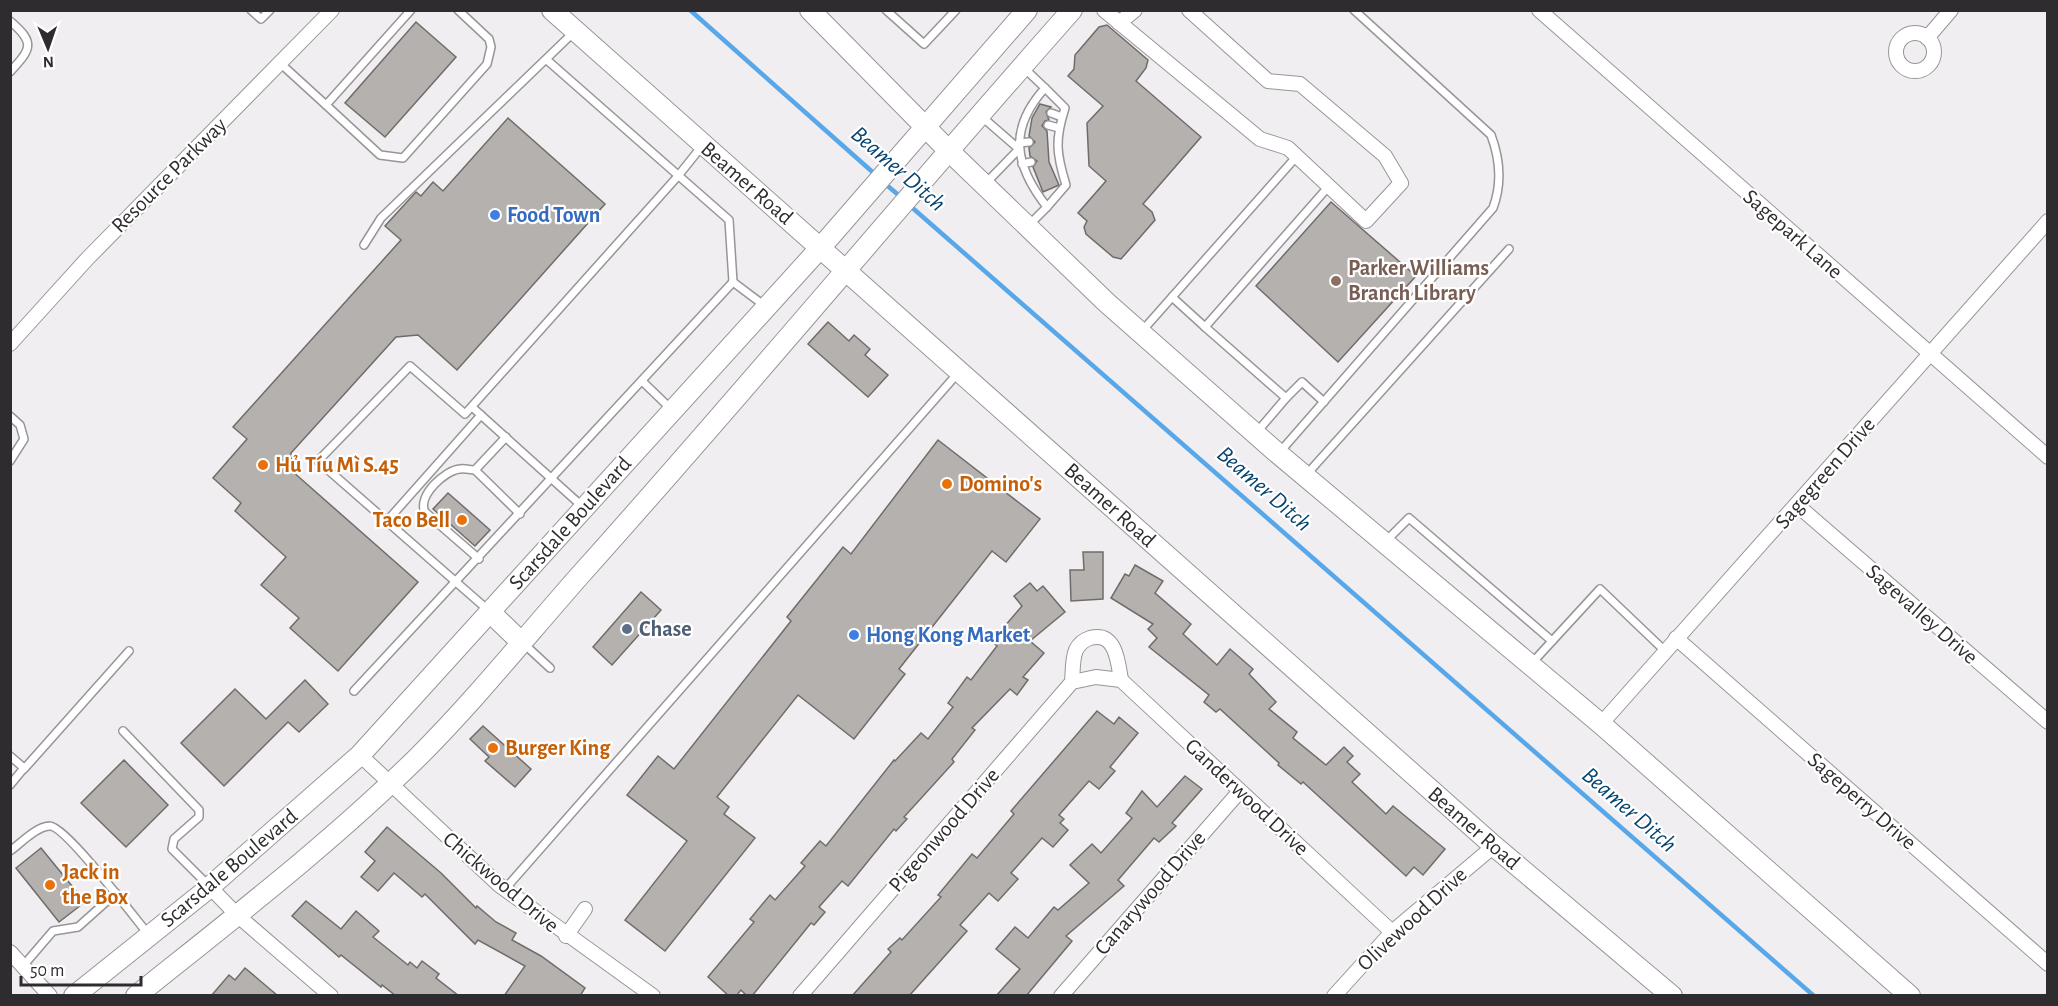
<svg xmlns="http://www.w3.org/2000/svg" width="2058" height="1006" font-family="'Alegreya Sans',sans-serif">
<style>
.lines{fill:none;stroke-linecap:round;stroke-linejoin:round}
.stream{stroke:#57a7e9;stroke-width:4.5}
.building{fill:#b5b1ae;stroke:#716c6a;stroke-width:1.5}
.service-casing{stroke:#989599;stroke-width:10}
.minor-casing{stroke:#989599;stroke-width:16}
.secondary-casing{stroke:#989599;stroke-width:22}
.service{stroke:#fff;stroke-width:7}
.minor{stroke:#fff;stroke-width:14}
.secondary{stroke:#fff;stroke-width:20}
.shop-dot{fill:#3f7fe0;stroke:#fff;stroke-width:2}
.education-dot{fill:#8d6e63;stroke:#fff;stroke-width:2}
.food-dot{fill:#e8710a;stroke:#fff;stroke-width:2}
.service-dot{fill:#5c6f8a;stroke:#fff;stroke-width:2}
.labels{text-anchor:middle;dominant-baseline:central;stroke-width:4.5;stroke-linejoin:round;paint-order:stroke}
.street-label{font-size:22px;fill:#2e2c2e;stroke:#fff}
.shop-label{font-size:22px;font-weight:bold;fill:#366cbe;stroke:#fff;text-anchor:start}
.education-label{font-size:22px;font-weight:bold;fill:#785e54;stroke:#fff;text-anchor:start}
.food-label{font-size:22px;font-weight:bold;fill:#c56008;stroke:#fff;text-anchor:start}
.service-label{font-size:22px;font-weight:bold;fill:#4e5e75;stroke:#fff;text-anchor:start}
.water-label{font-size:24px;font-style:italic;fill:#074570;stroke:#fff}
</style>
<rect width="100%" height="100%" fill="#f1eef2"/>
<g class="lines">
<g class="stream">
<polyline points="690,10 877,176"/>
<polyline points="883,182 902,198"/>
<polyline points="908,204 1814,996"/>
</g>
</g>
<g class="building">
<polygon points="416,22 456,57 385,137 345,103"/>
<polygon points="1107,25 1148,60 1146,68 1136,81 1201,137 1143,204 1152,212 1155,220 1121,259 1113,257 1086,234 1084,227 1087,221 1078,213 1106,181 1089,166 1087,123 1103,106 1068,76 1074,69 1075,55 1099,27"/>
<polygon points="1040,104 1051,107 1046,112 1049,120 1045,121 1042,126 1047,131 1049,162 1059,185 1043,192 1033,167 1037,161 1030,156 1029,148 1035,142 1029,136 1032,118"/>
<polygon points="508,118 605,204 457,370 418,335 396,337 291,453 292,471 418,582 338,671 290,628 299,618 261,585 286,557 235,511 241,503 213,478 247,439 233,427 401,240 385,226 416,192 421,196 433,182 443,191"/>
<polygon points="1331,202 1416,276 1338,362 1256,286"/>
<polygon points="828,322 849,341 854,335 870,349 865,355 888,375 868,397 808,344"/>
<polygon points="938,440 1040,519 1006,562 992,551 899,669 905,674 854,739 798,695 717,797 729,807 724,814 755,838 665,951 625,920 687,841 627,795 658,756 674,769 791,621 787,617 843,547 851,554"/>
<polygon points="448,493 490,530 475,546 433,509"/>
<polygon points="1083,552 1103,552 1103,599 1071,601 1070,570 1084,570"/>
<polygon points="1135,565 1163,581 1155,593 1191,624 1183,634 1217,665 1230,649 1253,669 1249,674 1276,702 1269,709 1297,732 1293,738 1326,765 1344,747 1353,756 1347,762 1360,774 1352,782 1386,814 1393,806 1445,849 1423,875 1414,867 1406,876 1303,782 1301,784 1278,765 1279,763 1220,709 1216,712 1204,702 1209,695 1149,647 1157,638 1148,629 1153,624 1111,598 1125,574 1129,576"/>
<polygon points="1030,583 1037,591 1043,586 1065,612 1030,641 1044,653 1023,677 1028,680 1017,695 1010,689 972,728 975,730 952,759 954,762 904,817 907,819 896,831 894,829 848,886 842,881 819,907 825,912 814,925 811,923 752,996 747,996 741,990 736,996 729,996 708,977 754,922 750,919 770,895 775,900 805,866 801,863 820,841 826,846 894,760 895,761 921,733 928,739 953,707 948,703 967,677 971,680 997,646 992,641 1022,606 1014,596"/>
<polygon points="641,592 661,610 612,665 593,647"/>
<polygon points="305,680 328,704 299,732 288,722 224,786 181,743 235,689 266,719"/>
<polygon points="1097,711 1114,724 1119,717 1138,733 1110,767 1115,771 1099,789 1089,781 1059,815 1064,819 1060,823 1068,830 1053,847 1042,838 1011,873 1018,879 998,901 989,893 960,925 967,931 909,996 852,996 891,952 888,949 900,938 902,940 941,897 938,895 972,854 977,858 1014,814 1011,811"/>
<polygon points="483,726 531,769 515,787 485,761 489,757 470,739"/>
<polygon points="124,760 168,805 126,847 81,803"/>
<polygon points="1185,776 1202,789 1172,823 1176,826 1159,842 1154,838 1118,880 1124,886 1066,936 1072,941 1026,996 996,996 1020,969 996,949 1015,927 1028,938 1054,907 1058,910 1089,883 1070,865 1092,844 1101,853 1132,818 1126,813 1142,791 1157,807"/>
<polygon points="387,827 441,873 476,908 477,906 496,922 516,933 512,940 541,956 585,988 580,996 504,996 525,966 478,940 475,944 425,894 422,897 394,873 378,891 361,877 375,861 365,852"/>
<polygon points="41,848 85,902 59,922 16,868"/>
<polygon points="306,901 341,929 356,911 379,931 373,937 408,965 410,962 417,968 422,961 439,974 436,978 459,996 396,996 382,985 381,987 341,955 339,957 292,916"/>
<polygon points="245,968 278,996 211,996 229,975 235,980"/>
</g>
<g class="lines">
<g class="service-casing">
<g id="service">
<polyline points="251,10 261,19 270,10"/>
<polyline points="886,10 924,44 956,10"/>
<path d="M10 21C36 43 31 49 10 72"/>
<polyline points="547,60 729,220 733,282"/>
<polyline points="280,63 326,105 411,10"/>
<path d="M1024 68 1045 88C1008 129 1014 165 1047 207L1029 225"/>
<path d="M1045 88 1065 108C1055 139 1056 153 1066 185L1047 207"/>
<polyline points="326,105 380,155 403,158 487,64 491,47 489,39 458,10"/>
<polyline points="1051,113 1062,117"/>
<polyline points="981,116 1019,149 986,183"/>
<polyline points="1048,125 1059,128"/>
<polyline points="1019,143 1029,142"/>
<polyline points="1022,164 1031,162"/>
<polyline points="364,245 381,218 574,32"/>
<polyline points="1172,297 1205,327"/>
<polyline points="1142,331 1297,156"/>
<polyline points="642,381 671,409"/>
<polyline points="1286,398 1302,382 1324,402"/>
<polyline points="472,407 583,507"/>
<polyline points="10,416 20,425 24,439 10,461"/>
<polyline points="1257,432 1286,398 1205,327 1329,186"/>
<polyline points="506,437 475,470 520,514"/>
<path d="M1279 453 1493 208C1502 184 1500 159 1491 135L1354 10"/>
<path d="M475 470C470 470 465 468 460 469 445 470 417 496 425 512L479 559"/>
<polyline points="1307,474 1509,249"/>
<polyline points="387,521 481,415"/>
<polyline points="1385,542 1409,518 1552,641"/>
<polyline points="488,610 318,461 410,366 465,414 678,176 702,146"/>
<polyline points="523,643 550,668"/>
<polyline points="1531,664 1600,589 1665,651"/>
<polyline points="354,691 733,282 765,306"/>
<polyline points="123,731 199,810 199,817 174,839 172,849 208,885"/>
<polyline points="10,756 24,768 10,785"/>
<polyline points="24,769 129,651"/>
<path d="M10 851C21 843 36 827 49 826 64 824 135 918 148 934"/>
<polyline points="505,889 958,373"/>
<polyline points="23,966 53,931 78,927 116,893"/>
</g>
</g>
<g class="minor-casing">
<g id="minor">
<polyline points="1104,10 1260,139 1288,148 1366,221 1401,183 1385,156 1300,84 1268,81 1189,10"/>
<polyline points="1539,10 2048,457"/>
<polyline points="1119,23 1135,10"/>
<circle cx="1915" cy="52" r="19"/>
<polyline points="1927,38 1951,10"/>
<polyline points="10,344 87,259 332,10"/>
<polyline points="1797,505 2048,722"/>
<polyline points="1676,638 2048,964"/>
<path d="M1072 682C1073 672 1072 659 1076 650 1079 644 1084 640 1090 638 1116 631 1118 662 1121 680"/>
<polyline points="1601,724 2048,221"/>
<polyline points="360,755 499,885 653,996"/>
<polyline points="210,887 237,915 331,996"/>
<polyline points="566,936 585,909"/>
<polyline points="10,952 50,996"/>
<polyline points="800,996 1072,682 1096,677 1121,680 1392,932"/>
<polyline points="1061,996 1240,791"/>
<polyline points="1334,996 1392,932 1494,846"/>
</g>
</g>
<g class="secondary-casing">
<g id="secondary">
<polyline points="552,10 1494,846 1672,996"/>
<polyline points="810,10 948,150 1107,303 1275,451 1601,724 1910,996"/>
<polyline points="490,612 521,642"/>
<polyline points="74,996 204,892 360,755 821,247 1027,10"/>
<path d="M136 996C232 919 331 843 418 757 476 699 528 634 582 573 748 388 907 196 1072 10"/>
</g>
</g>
<use href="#service" class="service"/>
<use href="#minor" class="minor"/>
<use href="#secondary" class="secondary"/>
</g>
<g class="shop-dot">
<circle cx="495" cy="215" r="6"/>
<circle cx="854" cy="635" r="6"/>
</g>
<circle class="education-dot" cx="1336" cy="281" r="6"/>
<g class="food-dot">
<circle cx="263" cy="465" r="6"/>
<circle cx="947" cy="484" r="6"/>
<circle cx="462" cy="520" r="6"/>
<circle cx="493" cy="748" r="6"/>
<circle cx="50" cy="885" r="6"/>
</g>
<circle class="service-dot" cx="627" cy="629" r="6"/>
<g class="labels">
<g class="street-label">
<text transform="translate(169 175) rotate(-45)">Resource Parkway</text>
<text transform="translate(747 183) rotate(41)">Beamer Road</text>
<text transform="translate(1793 234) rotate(41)">Sagepark Lane</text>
<text transform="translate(1825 473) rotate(-49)">Sagegreen Drive</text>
<text transform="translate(1110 505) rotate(42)">Beamer Road</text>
<text transform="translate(570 523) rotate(-48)">Scarsdale Boulevard</text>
<text transform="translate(1922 614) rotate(41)">Sagevalley Drive</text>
<text transform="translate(1247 797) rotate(43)">Ganderwood Drive</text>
<text transform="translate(1862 801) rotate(41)">Sageperry Drive</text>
<text transform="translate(1474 828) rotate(41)">Beamer Road</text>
<text transform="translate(944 830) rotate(-49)">Pigeonwood Drive</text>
<text transform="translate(229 868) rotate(-40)">Scarsdale Boulevard</text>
<text transform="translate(501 882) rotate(40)">Chickwood Drive</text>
<text transform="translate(1150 893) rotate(-49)">Canarywood Drive</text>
<text transform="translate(1412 919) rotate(-43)">Olivewood Drive</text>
</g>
<g class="shop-label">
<text x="507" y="215">Food Town</text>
<text x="866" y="635">Hong Kong Market</text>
</g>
<g class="education-label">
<text x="1348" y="268">Parker Williams<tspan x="1348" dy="25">Branch Library</tspan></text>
</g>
<g class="food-label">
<text x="275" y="465">Hủ Tíu Mì S.45</text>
<text x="959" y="484">Domino's</text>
<text x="450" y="520" text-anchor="end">Taco Bell</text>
<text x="505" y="748">Burger King</text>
<text x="62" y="872">Jack in<tspan x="62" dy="25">the Box</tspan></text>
</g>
<g class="service-label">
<text x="639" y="629">Chase</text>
</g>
<g class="water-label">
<text transform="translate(898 169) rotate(41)">Beamer Ditch</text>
<text transform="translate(1264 489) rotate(41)">Beamer Ditch</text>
<text transform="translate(1629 810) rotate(41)">Beamer Ditch</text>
</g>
</g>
<rect width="2058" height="1006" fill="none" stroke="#2e2c2e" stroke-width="24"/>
<g transform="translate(48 48) rotate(178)" stroke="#ffffff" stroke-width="4.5" paint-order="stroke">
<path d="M0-4.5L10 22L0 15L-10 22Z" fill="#2e2c2e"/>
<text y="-9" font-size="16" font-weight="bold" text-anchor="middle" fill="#2e2c2e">N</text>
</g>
<path d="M21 976v9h120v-9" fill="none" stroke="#2e2c2e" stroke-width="3"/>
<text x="30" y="976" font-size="18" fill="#2e2c2e" stroke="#ffffff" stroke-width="4.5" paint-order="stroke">50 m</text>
</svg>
